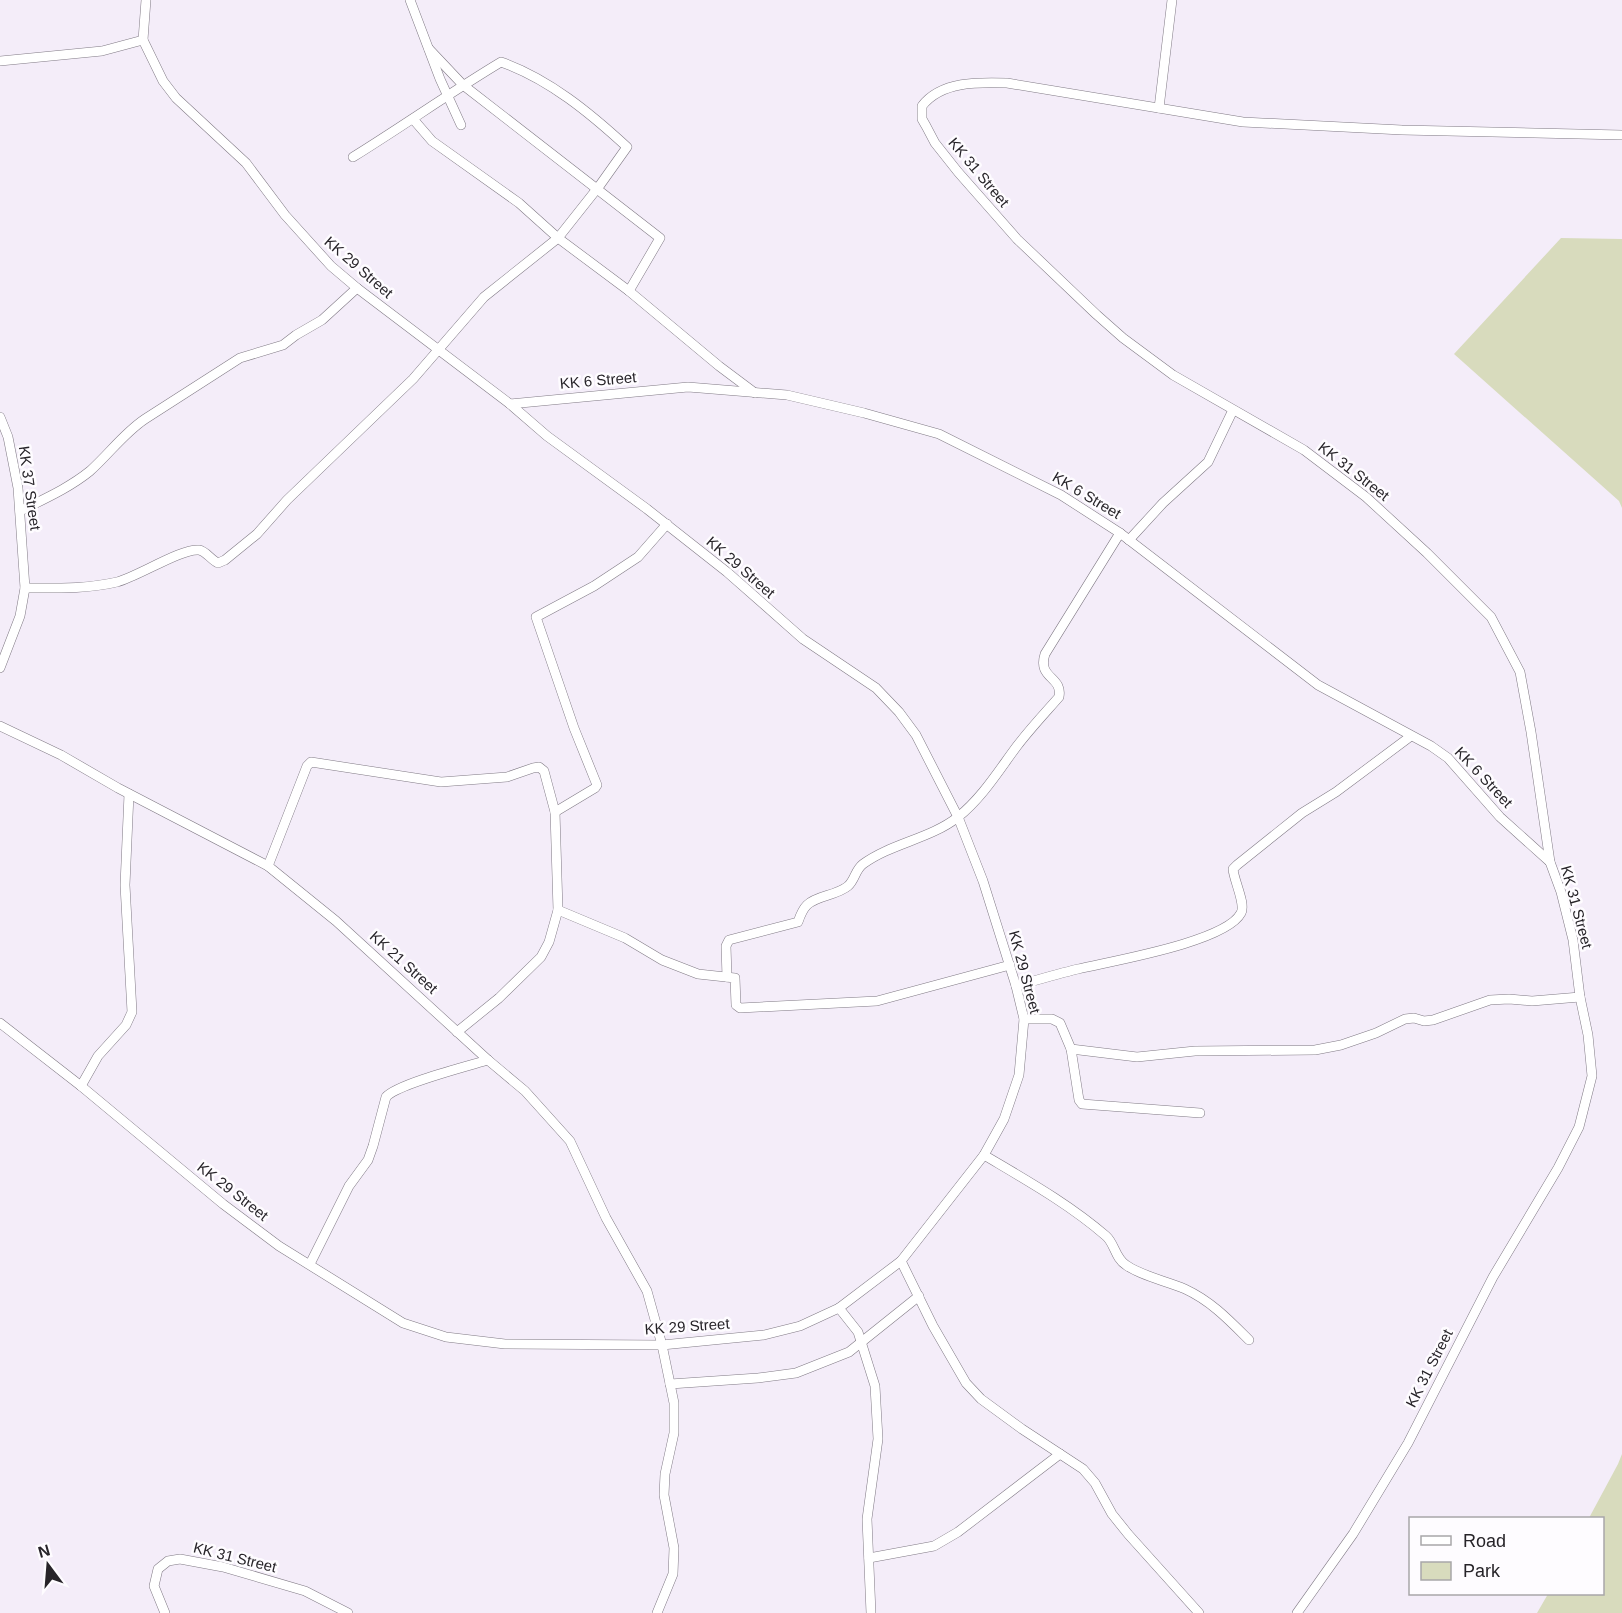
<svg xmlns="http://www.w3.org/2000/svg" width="1622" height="1613" font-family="Arial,sans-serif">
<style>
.green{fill:#d8dbbd}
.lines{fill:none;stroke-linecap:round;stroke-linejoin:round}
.minor-casing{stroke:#807a85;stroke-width:10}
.minor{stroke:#fff;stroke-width:9}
.labels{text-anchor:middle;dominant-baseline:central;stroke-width:5;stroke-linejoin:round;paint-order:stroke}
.street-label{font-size:15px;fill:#272429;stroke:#fefcff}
</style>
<rect width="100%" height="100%" fill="#f4edf9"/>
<g class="green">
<polygon points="1561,238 1622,239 1622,508 1619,501 1454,354"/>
<polygon points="1622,1454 1622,1613 1537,1613 1548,1594 1602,1594 1602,1518 1589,1518 1618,1464"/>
</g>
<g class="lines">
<g class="minor-casing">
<g id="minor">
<polyline points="410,0 440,79 461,125"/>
<polyline points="429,49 463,85 660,238 629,291 719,366 755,393"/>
<polyline points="0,61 102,51 143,40"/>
<polyline points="1159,108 1172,0"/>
<polyline points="413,119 432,141 519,203 558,238 629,291"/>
<polyline points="510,404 688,387 787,395 864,413 939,434 1061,495 1120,533 1318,685 1431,746 1448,758 1500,817 1550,862"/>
<polyline points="0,417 8,437 18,488 25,588 20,616 0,668"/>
<path d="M20 511C44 499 69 488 90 471 109 454 124 433 145 419L240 358 283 345 296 335 322 320 357 288"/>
<polyline points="1129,540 1163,503 1208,462 1233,410"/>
<path d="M25 588C56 588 87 589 117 582 137 577 182 548 199 550 206 551 211 560 218 563L225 560 257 534 287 500 413 379 484 297 558 238 600 185 627 147C590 113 549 79 501 62 451 92 403 126 353 157"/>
<polyline points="0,726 61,755 118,788 268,866 336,921 488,1060 525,1091 570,1141 606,1218 647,1291 662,1345 674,1403 674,1433 665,1474 664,1495 674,1548 673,1574 657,1613"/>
<polyline points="555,812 595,788 597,785 574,728 536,617 594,586 638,557 667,524"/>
<polyline points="268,866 307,766 311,762 441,782 507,777 533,768 539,767 544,771 555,812 558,910 549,942 541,957 499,998 457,1032"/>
<polyline points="558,910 625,938 662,960 698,974 735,978 736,1005 740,1008 877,1001 1010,965"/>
<path d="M727 977 726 946 729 940 798 922C800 916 802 910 807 905 817 895 836 896 848 886 855 880 855 870 863 864 892 843 930 839 958 817 982 798 999 770 1017 746 1030 729 1045 713 1059 697 1063 676 1037 679 1045 654L1120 533"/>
<path d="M1016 986C1037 980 1057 974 1078 969 1111 961 1226 942 1241 913 1246 904 1234 881 1233 869L1237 865 1302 813 1336 792 1411 736"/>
<polyline points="1024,1019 1052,1019 1060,1023 1071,1049 1079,1100 1082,1104 1200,1113"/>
<polyline points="0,1023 81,1086 223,1204 279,1246 403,1323 446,1337 505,1344 662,1345 764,1335 800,1326 839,1308 901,1261 984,1155 1004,1119 1019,1075 1024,1019 1016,986 983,881 958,817 916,735 899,712 876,688 803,639 727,572 647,509 547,436 510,404 357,288 331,266 285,215 246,163 176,98 163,81 143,40 146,0"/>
<polyline points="1071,1049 1137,1057 1195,1051 1315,1050 1341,1045 1376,1033 1405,1019 1414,1018 1424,1021 1433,1020 1490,1000 1509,999 1532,1001 1580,997"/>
<polyline points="81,1086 98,1056 126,1025 132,1012 125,885 129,794"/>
<path d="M984 1155C1026 1180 1069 1204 1106 1236 1115 1244 1115 1258 1126 1265 1141 1276 1167 1281 1185 1289 1211 1301 1229 1320 1249 1340"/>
<polyline points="901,1261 933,1326 966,1383 981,1399 1022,1429 1083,1469 1095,1483 1112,1514 1128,1534 1199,1613"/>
<path d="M310 1264 349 1186 368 1160 373 1146 386 1097C397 1084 468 1066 488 1060"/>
<polyline points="839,1308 858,1332 875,1386 878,1439 867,1519 871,1613"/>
<polyline points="670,1384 758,1378 796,1373 849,1352 919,1296"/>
<polyline points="869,1558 934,1546 958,1532 1060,1454"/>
<polyline points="165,1613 154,1586 158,1569 168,1561 180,1559 223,1567 305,1591 348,1613"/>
<path d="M1297 1613 1353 1534 1408 1443 1493 1277 1558 1168 1579 1127 1592 1076 1588 1035 1580 997 1573 940 1561 892 1550 862 1531 732 1520 672 1491 617 1427 553 1366 497 1304 450 1173 375 1123 338 1097 315 1017 239 958 172 935 143 926 126 922 119V106C941 81 979 82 1007 83L1243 122 1402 130 1622 135"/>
</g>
</g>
<use href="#minor" class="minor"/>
</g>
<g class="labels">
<g class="street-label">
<text transform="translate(979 172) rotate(50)">KK 31 Street</text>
<text transform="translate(359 267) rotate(41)">KK 29 Street</text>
<text transform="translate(598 380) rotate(-5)">KK 6 Street</text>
<text transform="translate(1354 471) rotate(38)">KK 31 Street</text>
<text transform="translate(30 488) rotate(82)">KK 37 Street</text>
<text transform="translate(1087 495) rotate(31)">KK 6 Street</text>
<text transform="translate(741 567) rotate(41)">KK 29 Street</text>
<text transform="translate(1484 777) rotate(47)">KK 6 Street</text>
<text transform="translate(1577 907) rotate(75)">KK 31 Street</text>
<text transform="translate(404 962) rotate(42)">KK 21 Street</text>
<text transform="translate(1025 972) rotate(75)">KK 29 Street</text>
<text transform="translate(233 1191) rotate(38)">KK 29 Street</text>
<text transform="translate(687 1326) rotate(-4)">KK 29 Street</text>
<text transform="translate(1429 1368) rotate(-63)">KK 31 Street</text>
<text transform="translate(235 1557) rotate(14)">KK 31 Street</text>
</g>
</g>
<rect x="1409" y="1517" width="195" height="78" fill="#fefcff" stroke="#a8a6a9" stroke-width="1.5"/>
<rect x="1421" y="1536" width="30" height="9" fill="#ffffff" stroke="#a8a6a9" stroke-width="1.5"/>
<text x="1463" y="1547" font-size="18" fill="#272429">Road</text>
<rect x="1421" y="1562" width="30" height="18" fill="#d8dbbd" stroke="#a8a6a9" stroke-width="1.5"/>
<text x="1463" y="1577" font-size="18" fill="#272429">Park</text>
<g transform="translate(48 1565) rotate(344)" stroke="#fefcff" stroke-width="4.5" paint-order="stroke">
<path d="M0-4.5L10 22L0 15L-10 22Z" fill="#272429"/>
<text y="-9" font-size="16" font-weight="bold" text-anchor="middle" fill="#272429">N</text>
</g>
</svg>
